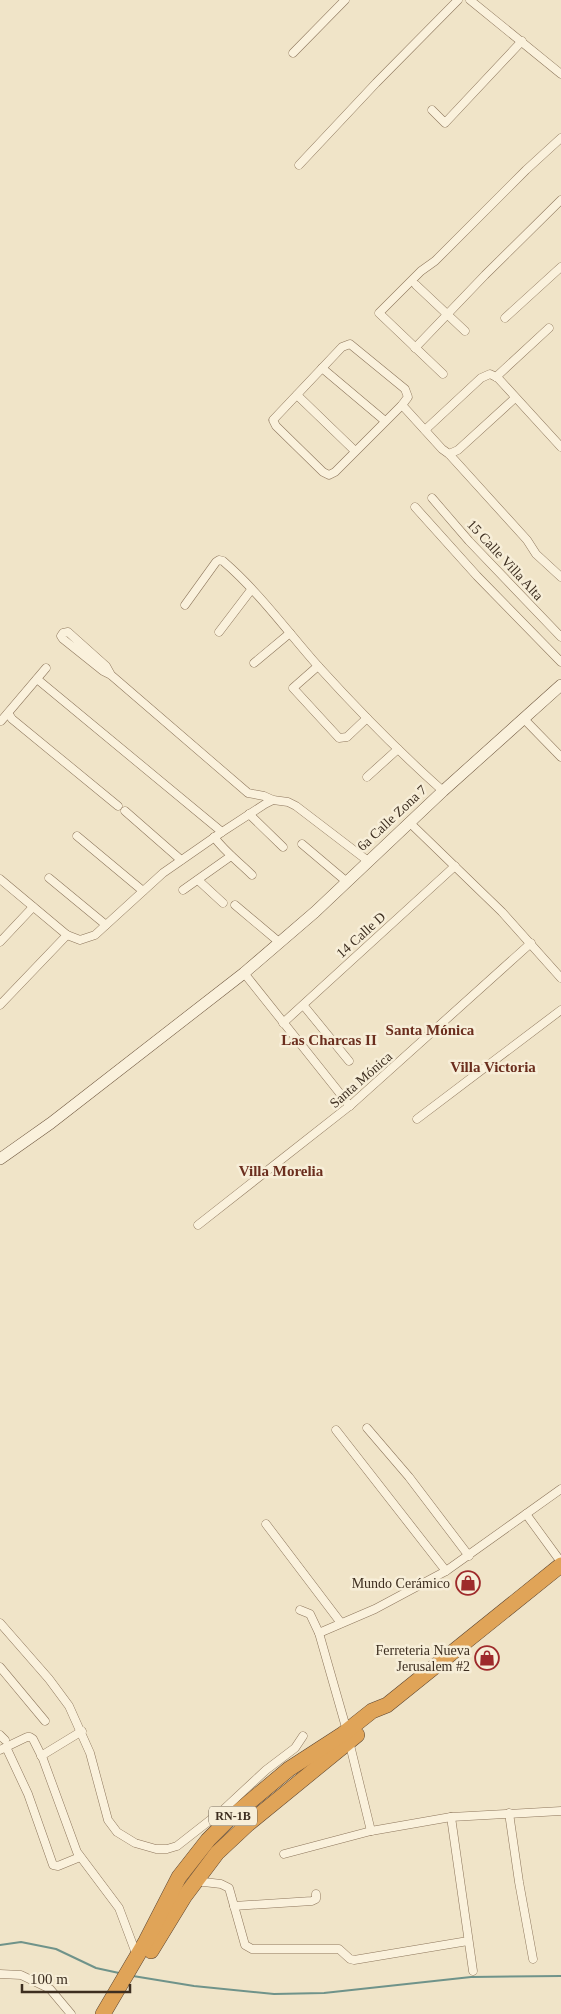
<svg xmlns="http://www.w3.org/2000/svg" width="561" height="2014" font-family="'Times New Roman',serif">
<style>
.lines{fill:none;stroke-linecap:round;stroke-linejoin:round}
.stream{stroke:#6f938a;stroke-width:2}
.street-casing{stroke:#8d765c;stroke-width:9}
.secondary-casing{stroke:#6f573f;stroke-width:12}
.highway-casing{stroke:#5b4430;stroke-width:16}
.street{stroke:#faf1dc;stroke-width:8}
.secondary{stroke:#faf1dc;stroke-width:11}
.highway{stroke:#e0a458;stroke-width:15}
.labels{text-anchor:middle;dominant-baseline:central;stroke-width:5;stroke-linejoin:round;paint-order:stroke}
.shield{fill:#f7eed8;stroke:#756857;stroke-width:1}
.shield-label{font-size:12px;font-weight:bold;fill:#3d2e20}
.street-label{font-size:14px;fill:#3d2e20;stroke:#f7eed8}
.poi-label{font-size:14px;fill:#3d2e20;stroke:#f7eed8;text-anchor:end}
.neighbourhood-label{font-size:15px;font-weight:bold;fill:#6b2e1e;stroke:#f7eed8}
</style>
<rect width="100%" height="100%" fill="#f0e4c8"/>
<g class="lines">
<g class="stream">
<polyline points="0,1945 21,1942 56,1949 96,1968 119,1973"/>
<polyline points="133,1976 194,1986 274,1994 324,1993 471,1977 561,1976"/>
</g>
<g class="street-casing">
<g id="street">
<polyline points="470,0 561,74"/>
<polyline points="293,53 345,0"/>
<polyline points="432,110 445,123 522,41"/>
<polyline points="299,165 376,83 458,0"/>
<polyline points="416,285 465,331"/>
<polyline points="505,318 561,267"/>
<polygon points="350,344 405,389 408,397 402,405 335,472 329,475 323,472 276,426 273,420 342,347"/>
<polyline points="415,348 485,275 561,200"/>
<polyline points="322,368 385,421"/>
<polyline points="443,374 379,313 421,271 435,261 526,170 561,138"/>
<polyline points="496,377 549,328"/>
<polyline points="297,395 355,451"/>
<polyline points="402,405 442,449 449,454 527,540 536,554 561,577"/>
<polyline points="425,430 481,378 490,374 498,378 561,447"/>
<polyline points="449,454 458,450 515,398"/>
<polyline points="432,498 469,541 561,637"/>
<polyline points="415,507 477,576 561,662"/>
<path d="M185 605 216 562 219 560 223 561C259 592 287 631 318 666 357 709 399 752 443 791"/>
<polyline points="219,632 251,590"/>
<polyline points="254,663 290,633"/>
<polyline points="318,666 293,688 339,738 347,737 367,718"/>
<polyline points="111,675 106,666 68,632 63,633 61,636 63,639 103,671 111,675 248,793 264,796 273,800 288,802 296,806 368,861"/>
<polyline points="37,679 222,832"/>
<polyline points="8,713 12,719 118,806"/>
<polyline points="523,718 561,757"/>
<polyline points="1,721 46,668"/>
<polyline points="367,777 398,749"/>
<polyline points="125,811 181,860"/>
<polyline points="249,814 283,847"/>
<polyline points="409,822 502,912 561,978"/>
<polyline points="77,836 143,891"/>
<path d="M214 837C225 852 239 862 252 875"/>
<polyline points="302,844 347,882"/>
<polyline points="49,878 106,925"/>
<polyline points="0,879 67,935 80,940 95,935 163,873 222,832 265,804 273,800"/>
<polyline points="198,880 223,903"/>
<polyline points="183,890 231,856"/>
<polyline points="235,905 279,942"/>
<polyline points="0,942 33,907"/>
<polyline points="244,973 350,1106"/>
<polyline points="0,1005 67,935"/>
<polyline points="304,1006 349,1061"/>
<polyline points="283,1023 455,866"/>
<polyline points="417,1119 561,1010"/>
<polyline points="198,1225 352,1104 531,943"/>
<polyline points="367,1428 409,1477 469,1556"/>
<polyline points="336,1430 446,1571"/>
<polyline points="526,1514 561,1562"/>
<polyline points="266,1524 341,1623"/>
<polyline points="300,1610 310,1614 319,1633 347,1731"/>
<polyline points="0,1623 49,1679 69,1706 90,1753 108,1820 117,1832 135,1843 156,1849 167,1849 177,1846 223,1810 266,1770 295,1748 303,1736"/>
<polyline points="319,1633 375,1609 446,1571 561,1489"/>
<polyline points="0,1667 45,1721"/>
<polyline points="0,1735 5,1740"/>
<polyline points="349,1741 371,1831"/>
<polyline points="6,1747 28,1794 53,1865 58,1866 80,1857"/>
<polyline points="0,1750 27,1737 30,1737 33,1739 43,1759 77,1852 119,1908 137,1956"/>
<polyline points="41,1756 82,1731"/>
<polyline points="509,1813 519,1882 533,1959"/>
<polyline points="451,1817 473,1971"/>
<polyline points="284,1854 371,1831 451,1817 561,1811"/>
<polyline points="195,1881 221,1884 229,1888 245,1945 252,1949 339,1949 350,1959 354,1960 468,1941"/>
<polyline points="234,1906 312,1901 316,1899 316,1894"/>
<polyline points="0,1974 21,1975 50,1989 71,2014"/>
</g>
</g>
<g class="secondary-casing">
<polyline id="secondary" points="0,1159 51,1123 244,973 315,912 443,791 561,685"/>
</g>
<g class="highway-casing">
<g id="highway">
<polyline points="151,1951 184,1897 217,1853 248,1824 357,1735"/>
<polyline points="103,2014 146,1941 179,1877 208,1840 228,1820 289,1769 343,1734 372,1711 387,1705 561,1565"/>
</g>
</g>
<use href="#street" class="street"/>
<use href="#secondary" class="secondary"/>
<use href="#highway" class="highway"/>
</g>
<defs>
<g id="shop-ring" transform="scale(1.25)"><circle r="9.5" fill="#f7eed8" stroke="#9e2a2b" stroke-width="1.5"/><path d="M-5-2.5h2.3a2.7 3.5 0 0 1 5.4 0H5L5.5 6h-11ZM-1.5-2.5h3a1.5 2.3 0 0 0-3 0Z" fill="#9e2a2b"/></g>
</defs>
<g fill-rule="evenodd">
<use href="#shop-ring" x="468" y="1583"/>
<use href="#shop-ring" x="487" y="1658"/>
</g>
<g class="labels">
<rect class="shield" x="209" y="1806.5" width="48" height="19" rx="4"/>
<g class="shield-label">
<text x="233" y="1816">RN-1B</text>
</g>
<g class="street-label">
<text transform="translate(505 560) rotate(47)">15 Calle Villa Alta</text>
<text transform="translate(392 818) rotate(-43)">6a Calle Zona 7</text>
<text transform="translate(361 935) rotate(-42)">14 Calle D</text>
<text transform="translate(361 1080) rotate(-41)">Santa Mónica</text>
</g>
<g class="poi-label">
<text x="450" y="1583">Mundo Cerámico</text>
<text x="470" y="1650">Ferreteria Nueva<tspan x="470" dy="16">Jerusalem #2</tspan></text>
</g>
<g class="neighbourhood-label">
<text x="430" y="1030">Santa Mónica</text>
<text x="329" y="1040">Las Charcas II</text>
<text x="493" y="1067">Villa Victoria</text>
<text x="281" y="1171">Villa Morelia</text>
</g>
</g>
<path d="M22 1984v8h108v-8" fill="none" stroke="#3d2e20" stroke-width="2.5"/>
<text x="30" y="1984" font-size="15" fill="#3d2e20" stroke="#f7eed8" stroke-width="4" paint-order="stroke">100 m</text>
</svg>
